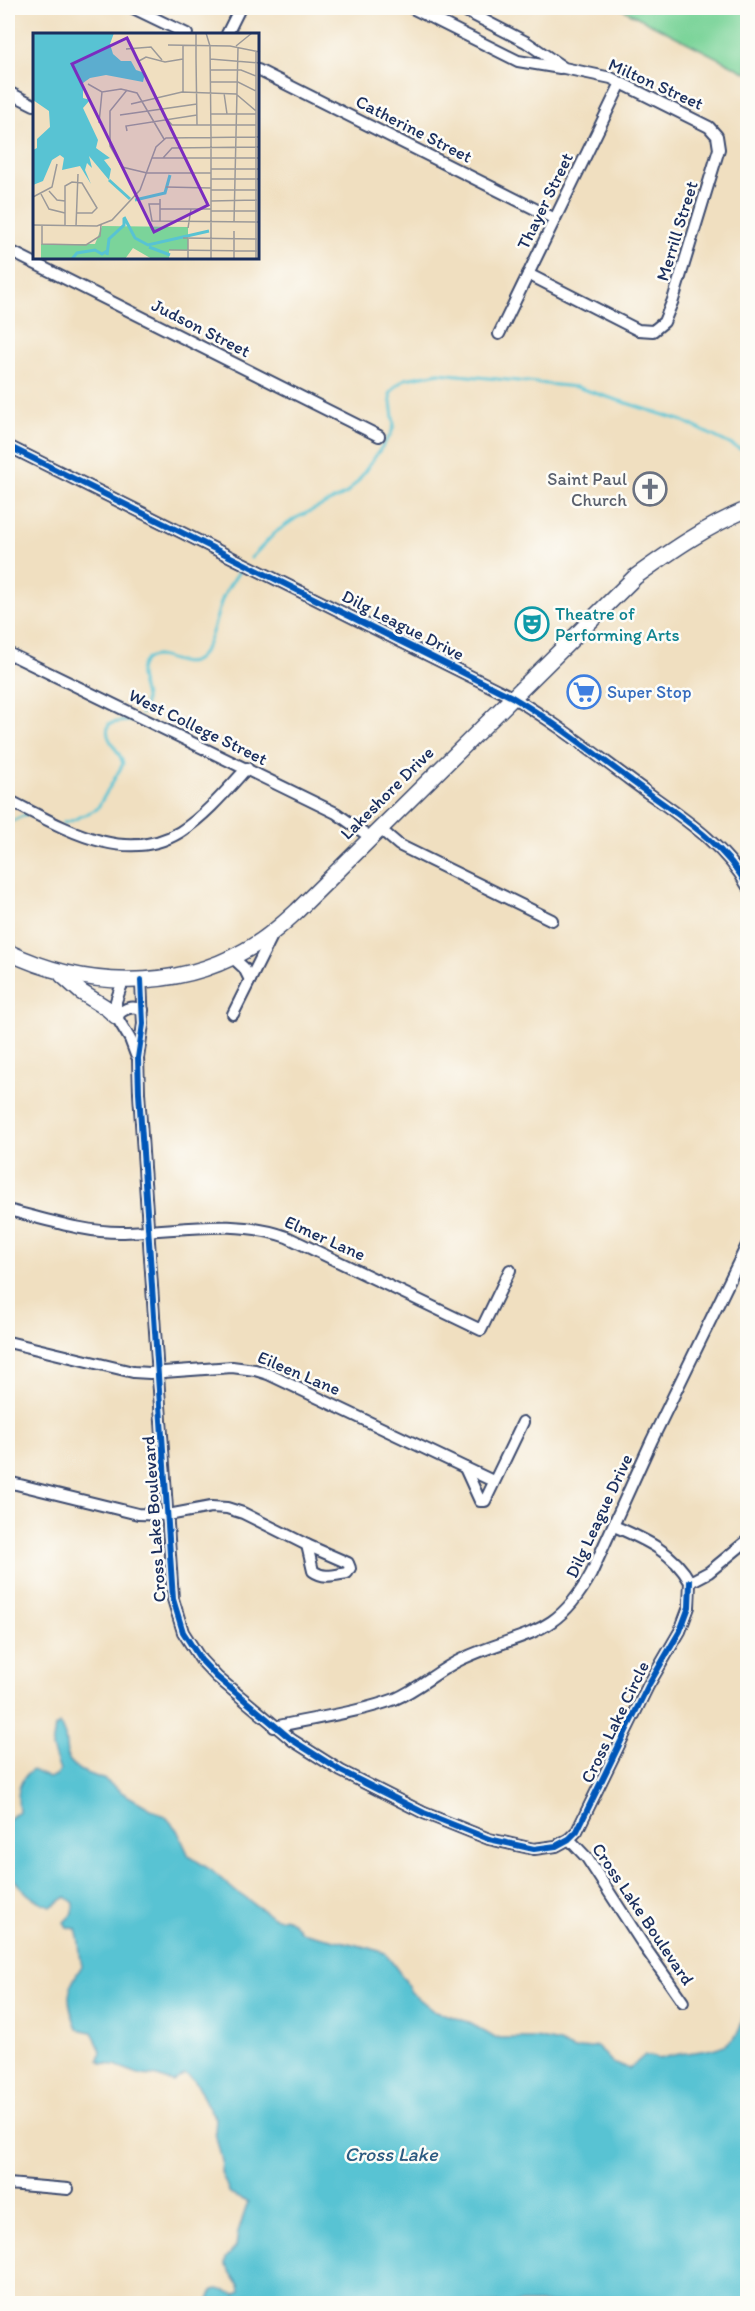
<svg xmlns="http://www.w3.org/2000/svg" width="755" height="2311" font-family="Itim,sans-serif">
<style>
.green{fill:#7bd49a;stroke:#4b827c;stroke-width:1.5}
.water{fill:#58c3d3;stroke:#3a7998;stroke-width:1.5}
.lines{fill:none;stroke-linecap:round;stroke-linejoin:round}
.stream{stroke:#58c3d3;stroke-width:3}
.minor-casing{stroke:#3b496d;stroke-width:14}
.secondary-casing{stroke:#3b496d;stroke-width:18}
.minor{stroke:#fff;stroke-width:10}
.secondary{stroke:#fff;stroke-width:15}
.cycleway-casing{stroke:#fdfcf7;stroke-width:10}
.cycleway{stroke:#0057b8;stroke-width:6}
.labels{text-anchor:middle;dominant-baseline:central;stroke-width:5;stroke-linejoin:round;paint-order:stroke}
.street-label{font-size:18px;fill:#1b2f5e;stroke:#fdfcf7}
.worship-label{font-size:18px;fill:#5b616d;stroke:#fdfcf7;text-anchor:end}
.culture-label{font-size:18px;fill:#0d838f;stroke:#fdfcf7;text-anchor:start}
.shop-label{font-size:18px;fill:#366cbe;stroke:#fdfcf7;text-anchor:start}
.water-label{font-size:20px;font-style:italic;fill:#2d5b81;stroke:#fdfcf7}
.inset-river{fill:none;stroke:#58c3d3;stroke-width:3}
.inset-road{fill:none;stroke:#9b9999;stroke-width:1.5}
.view{fill:#7b2cbf;fill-opacity:0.15;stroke:#7b2cbf;stroke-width:3}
.inset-edge{fill:none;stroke:#1b2f5e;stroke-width:3}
</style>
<rect width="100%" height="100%" fill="#fdfcf7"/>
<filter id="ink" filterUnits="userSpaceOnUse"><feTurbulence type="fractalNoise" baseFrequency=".0167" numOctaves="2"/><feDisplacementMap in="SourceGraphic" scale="12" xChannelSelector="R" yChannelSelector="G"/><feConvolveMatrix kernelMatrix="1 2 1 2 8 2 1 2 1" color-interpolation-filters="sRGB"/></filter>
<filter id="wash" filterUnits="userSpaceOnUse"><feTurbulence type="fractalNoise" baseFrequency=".008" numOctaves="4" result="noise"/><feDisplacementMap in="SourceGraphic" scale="24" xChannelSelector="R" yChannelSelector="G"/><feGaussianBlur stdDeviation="1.35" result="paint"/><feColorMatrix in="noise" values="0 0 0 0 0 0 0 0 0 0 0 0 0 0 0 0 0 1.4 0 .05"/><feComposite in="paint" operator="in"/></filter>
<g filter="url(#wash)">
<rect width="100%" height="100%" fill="#f0dfc0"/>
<polygon class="green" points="620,8 747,8 747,73"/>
<path class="water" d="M60 1724 65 1736 67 1755 70 1761 79 1770 105 1780 123 1793 167 1818 177 1830 189 1856 211 1870 235 1891 273 1917 280 1919 284 1917 294 1923 301 1932 370 1948 385 1953 405 1980 411 1992 433 2010 468 2022 495 2038H536L559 2043 574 2050 597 2046 613 2063 629 2069 645 2055 660 2059C682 2049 713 2056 733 2039 743 2030 743 2011 747 1999V2303H208L213 2290 218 2289 235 2294 240 2291 239 2285 225 2264 226 2258 236 2247 238 2232 248 2202 230 2194 221 2172 222 2161 215 2133 216 2118C212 2112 207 2107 205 2101 200 2090 197 2079 185 2074L173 2082 154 2076 141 2075 115 2065 102 2064 99 2060 101 2051 92 2032 77 2029C67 2001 64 1991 82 1966 79 1954 80 1938 76 1929L67 1927 64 1922 73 1913 74 1903 66 1897 52 1906C31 1902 20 1887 8 1872V1819L19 1812C17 1794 17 1781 32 1770L49 1778 57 1775 60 1771 52 1748 55 1727Z"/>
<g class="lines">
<g class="stream">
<polyline points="251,558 276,532 296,518 346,494 358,481 391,434 394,425 390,394 395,387 405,379 439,373 576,387 683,421 748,453"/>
<path d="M141 714C154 694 131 678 144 662 157 645 180 671 196 660 211 650 216 614 223 597 228 587 234 578 241 570"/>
<polyline points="8,823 27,814"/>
<path d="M63 823 71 821 97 809 123 764C120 748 102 740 109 724 117 721 125 722 133 720"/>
</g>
</g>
</g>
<g filter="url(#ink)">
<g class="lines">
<g class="minor-casing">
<g id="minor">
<polyline points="133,8 187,34"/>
<polyline points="412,8 518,61 560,68"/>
<polyline points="460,8 526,42 564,68 611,78 709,127 717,136 719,149 673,300 664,322 653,331 638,330 528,274"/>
<polyline points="227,34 240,8"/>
<polyline points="258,70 555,219"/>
<polyline points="8,92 34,105"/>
<polyline points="8,250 379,436"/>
<polyline points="499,334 621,83"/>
<path d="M8 446 512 697C553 721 591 751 629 779 670 810 723 840 748 887"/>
<polyline points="8,653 336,813 370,837"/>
<path d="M8 800C59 825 123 867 180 832 205 816 227 790 247 768"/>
<polyline points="379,828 399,845 552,920"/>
<polyline points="232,957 244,968 250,980"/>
<polyline points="141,980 143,1024 138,1058 139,1093 173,1599 183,1632 201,1660 217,1677 292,1740 341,1771 424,1813 489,1839 534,1849 556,1846 569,1839 577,1831 648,1686 680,1631 689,1607 690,1582"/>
<polyline points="123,981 116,1001 116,1016 130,1039 136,1055"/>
<polyline points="233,1014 273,934"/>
<path d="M116 1016C125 1008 132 1005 143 1010"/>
<path d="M8 1210C45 1219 85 1233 124 1232 179 1231 234 1218 287 1237L481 1330 510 1270"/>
<polyline points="8,1342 133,1372 150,1373 232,1367 255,1370 268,1374 493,1481"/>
<polyline points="465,1468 480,1501 485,1501 523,1422"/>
<polyline points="8,1482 138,1514 168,1515 211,1507 227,1508 243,1513 307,1545"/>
<path d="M614 1526C644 1539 674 1552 690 1582"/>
<path d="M307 1545 348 1563 350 1568 347 1573C334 1575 324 1579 313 1571Z"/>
<polyline points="690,1582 709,1572 748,1540"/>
<path d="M274 1727C314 1718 357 1713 395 1699 419 1689 438 1670 462 1659 522 1631 555 1640 591 1574L652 1440 748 1243"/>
<polyline points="569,1839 587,1858 644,1946 683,2002"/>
<polyline points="8,2184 68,2189"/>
</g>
</g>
<g class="secondary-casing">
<g id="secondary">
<path d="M8 952C82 988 173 992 246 950 265 940 281 926 297 911L635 577C671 551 707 526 748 509"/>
<polyline points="62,975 81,992 108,1009 116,1016"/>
</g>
</g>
<use href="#minor" class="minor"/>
<use href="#secondary" class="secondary"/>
<g class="cycleway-casing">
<g id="cycleway">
<path d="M8 446 512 697C553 721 591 751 629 779 670 810 723 840 748 887"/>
<polyline points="141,980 143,1024 138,1058 139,1093 173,1599 183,1632 201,1660 217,1677 292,1740 341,1771 424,1813 489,1839 534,1849 556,1846 569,1839 577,1831 648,1686 680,1631 689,1607 690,1582"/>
</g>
</g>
<use href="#cycleway" class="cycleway"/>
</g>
</g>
<defs>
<g id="church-ring" transform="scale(1.725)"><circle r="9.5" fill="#fdfcf7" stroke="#6b7280" stroke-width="1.5"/><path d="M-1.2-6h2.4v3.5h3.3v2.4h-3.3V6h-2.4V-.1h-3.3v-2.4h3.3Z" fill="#6b7280"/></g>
<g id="theatre-ring" transform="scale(1.725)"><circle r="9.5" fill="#fdfcf7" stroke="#0f9aa8" stroke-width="1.5"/><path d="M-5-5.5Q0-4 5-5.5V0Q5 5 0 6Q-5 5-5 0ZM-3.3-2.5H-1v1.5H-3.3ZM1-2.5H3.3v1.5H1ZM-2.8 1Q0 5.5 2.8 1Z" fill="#0f9aa8"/></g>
<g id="supermarket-ring" transform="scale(1.725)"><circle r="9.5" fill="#fdfcf7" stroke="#3f7fe0" stroke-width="1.5"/><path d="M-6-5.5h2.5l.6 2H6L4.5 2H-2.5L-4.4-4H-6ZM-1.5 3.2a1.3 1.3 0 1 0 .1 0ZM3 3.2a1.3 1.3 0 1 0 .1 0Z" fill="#3f7fe0"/></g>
</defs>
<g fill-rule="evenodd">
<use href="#church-ring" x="650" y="489"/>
<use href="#theatre-ring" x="532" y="624"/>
<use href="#supermarket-ring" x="584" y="692"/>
</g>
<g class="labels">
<g class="street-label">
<text transform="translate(656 84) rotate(24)">Milton Street</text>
<text transform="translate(414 129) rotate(27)">Catherine Street</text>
<text transform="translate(545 201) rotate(-64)">Thayer Street</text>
<text transform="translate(677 231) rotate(-73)">Merrill Street</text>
<text transform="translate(201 328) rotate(27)">Judson Street</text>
<text transform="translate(403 625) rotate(27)">Dilg League Drive</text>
<text transform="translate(198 727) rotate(26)">West College Street</text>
<text transform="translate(387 793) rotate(-45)">Lakeshore Drive</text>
<text transform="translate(325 1238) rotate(24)">Elmer Lane</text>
<text transform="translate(299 1373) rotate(23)">Eileen Lane</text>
<text transform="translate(599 1516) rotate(-65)">Dilg League Drive</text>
<text transform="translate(154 1519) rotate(-94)">Cross Lake Boulevard</text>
<text transform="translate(615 1722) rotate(-64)">Cross Lake Circle</text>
<text transform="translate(643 1914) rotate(56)">Cross Lake Boulevard</text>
</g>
<g class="worship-label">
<text x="627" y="479">Saint Paul<tspan x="627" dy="21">Church</tspan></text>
</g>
<g class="culture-label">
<text x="555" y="614">Theatre of<tspan x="555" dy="21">Performing Arts</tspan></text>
</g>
<g class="shop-label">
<text x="607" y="692">Super Stop</text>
</g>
<g class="water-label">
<text x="391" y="2154">Cross Lake</text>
</g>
</g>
<g transform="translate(33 33)">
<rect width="226" height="226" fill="#f0dfc0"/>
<path d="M69 193 155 194V217H136V226H119L100 215 92 226H8V211H62Z" fill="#7bd49a"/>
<path d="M0 0H81L77 11 80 21 88 28H98L103 37 112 40 110 49 73 42 57 45 50 50V65L57 67 50 75 65 107 63 115 77 125 71 127 78 136 76 147 56 123 59 135 54 130 52 137 58 151 47 133 29 137 31 125 27 122 19 127 10 148 0 152V117L4 115V106L17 94 16 78 0 67Z" fill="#58c3d3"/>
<path class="inset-river" d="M76 147 97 166M102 167 132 160 137 142M91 184 102 205 115 212 176 198M116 214 137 222M74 222 76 206 91 192V185M39 226 44 220 62 217 69 221 74 218"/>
<path class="inset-road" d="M173 0 177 13 178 104M135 12 197 13 227 19M150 12V59M203 13 219 0M93 16 118 14 129 27M223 19V226M163 25 164 92M163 25V0M177 26 227 30M106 28 113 24 132 29 150 26M177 37H208L223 43M177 49H205L223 58M55 51 69 59 88 56 104 60 131 106M94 57 77 78V113L89 134 114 140H178M191 60 194 81M98 71 149 59 203 61 223 78M178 81H223M87 82 164 71M133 85 139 92H223M66 90 69 59M94 98 93 93 164 82M178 104V226M119 125H227M130 125 139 115 227 114M178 136H227M178 146H227M133 154 178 155M178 157H224M16 158 24 167 32 168M8 161 16 176 32 180M0 164 19 154 24 131M127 166V188M178 168 224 167M127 171H116L119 188 226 189M127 176H178M178 178H224M201 189 205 15M0 192 64 193 79 187 107 157 123 114 133 105 227 104M9 192V211L53 212 67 203 68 192M32 192V153L39 149 49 150 64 175 59 180H44M43 193 45 141M155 195 158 176M201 198V226M150 205 224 206M136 217 224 218M155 226V205"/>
<path class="view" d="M94 5 175 172 121 199 39 31Z"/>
<rect width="226" height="226" class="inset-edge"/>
</g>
<rect width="755" height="2311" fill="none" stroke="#fdfcf7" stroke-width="30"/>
</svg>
